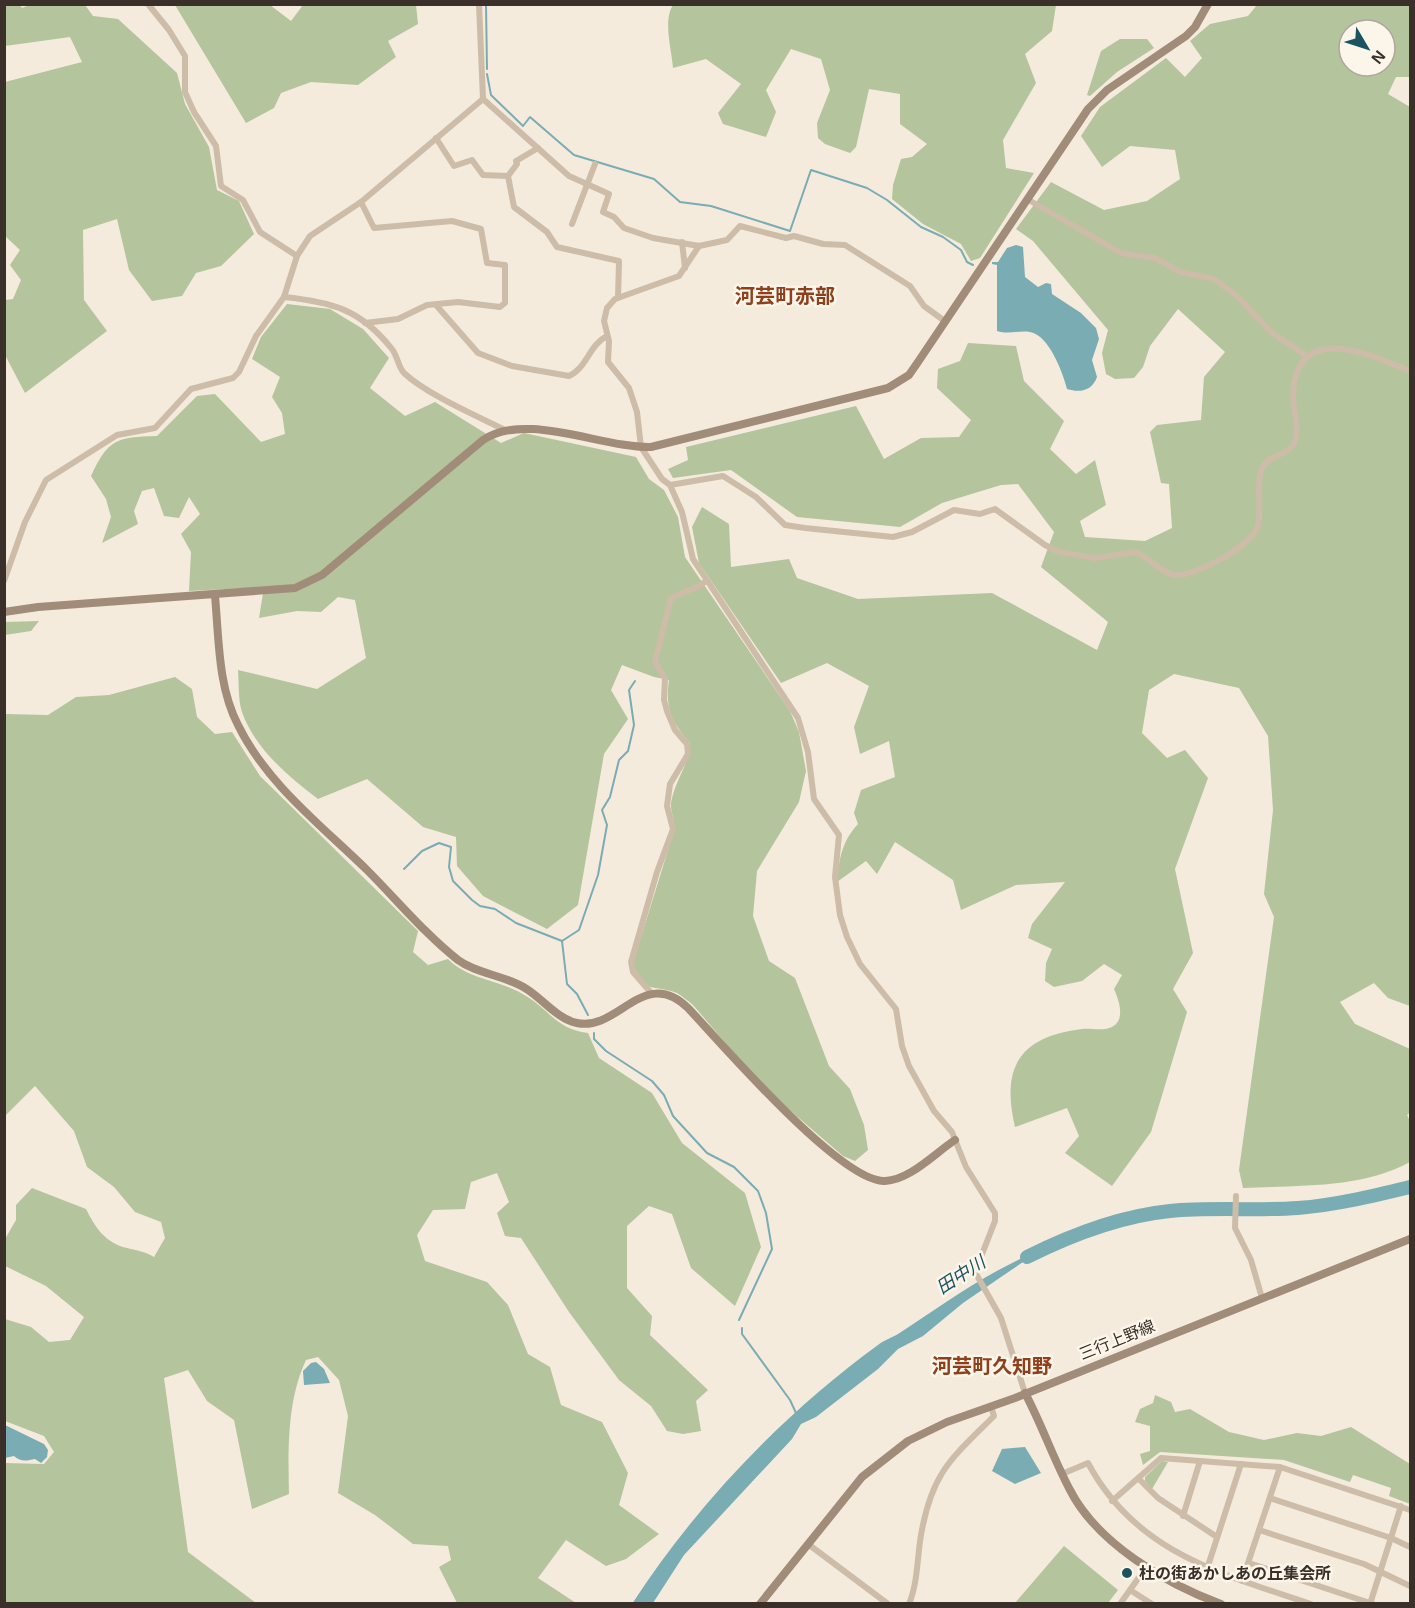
<svg xmlns="http://www.w3.org/2000/svg" width="1415" height="1608" font-family="Helvetica,'Noto Sans JP',sans-serif">
<style>
.green{fill:#b4c49c;fill-rule:evenodd}
.water{fill:#7aacb3}
.lines{fill:none;stroke-linecap:round;stroke-linejoin:round}
.stream{stroke:#7aacb3;stroke-width:2}
.river{stroke:#7aacb3;stroke-width:14}
.street{stroke:#cdbca8;stroke-width:6}
.secondary{stroke:#a18b79;stroke-width:8}
.poi-dot{fill:#1b545e;stroke:#fbf5ea;stroke-width:2}
.labels{text-anchor:middle;dominant-baseline:central;stroke-width:5;stroke-linejoin:round;paint-order:stroke}
.street-label{font-size:16px;fill:#3a2f29;stroke:#fbf5ea}
.poi-label{font-size:16px;font-weight:bold;fill:#3a2f29;stroke:#fbf5ea;text-anchor:start}
.water-label{font-size:18px;font-style:italic;fill:#1b545e;stroke:#fbf5ea}
.quarter-label{font-size:20px;font-weight:bold;fill:#8e401c;stroke:#fbf5ea}
</style>
<rect width="100%" height="100%" fill="#f4ebdd"/>
<g class="green">
<polygon points="5,4 20,5 22,8 29,5 85,5 93,16 118,19 177,73 185,104 209,147 217,190 239,201 254,234 221,266 196,273 182,296 152,301 129,270 117,219 83,230 84,300 107,331 25,393 5,355 5,300 13,299 21,280 10,265 20,250 5,236 5,82 82,62 70,37 5,46"/>
<path d="M674 4 1056 5 1052 31 1025 54 1036 83 1003 140 1006 168 1034 173 980 258 971 261 961 244 923 224 892 199 893 185 901 159 912 157 927 144 900 124V94L869 89 856 147 850 153 825 144 818 138 817 123 830 90 821 59 791 49 766 90 776 112 766 137 723 124 718 113 741 84 706 59 673 68C672 51 662 18 674 4Z"/>
<polygon points="175,5 270,5 291,21 303,5 416,5 418,24 388,41 396,57 358,85 311,82 281,93 274,108 246,123"/>
<path d="M1257 5H1410V77H1396L1388 94 1410 107V1006L1388 998 1374 983 1340 1002 1355 1024 1410 1049V1112L1407 1115 1410 1121V1162C1361 1189 1298 1185 1243 1188L1239 1170 1274 917 1264 894 1273 810 1268 736 1239 688 1174 674 1149 690 1142 733 1167 758 1185 750 1208 778 1175 869 1193 953 1173 989 1187 1012 1151 1132 1112 1186 1065 1153 1079 1136 1067 1108 1015 1127C1001 1067 1019 1037 1082 1029 1090 1028 1101 1031 1109 1028 1127 1023 1119 1000 1114 989L1122 975 1104 964 1082 981 1054 987 1045 981 1046 963 1052 949 1028 938 1032 924 1065 882 1016 885 961 910 953 880 895 842 877 874 866 861 837 882C839 859 842 841 858 824L854 813 861 790 895 777 889 741 860 754 854 727 869 686 827 663 781 683 699 563 692 527 702 507 729 524 731 567 789 559 797 578 858 599 992 593 1097 650 1108 622 1041 567 1054 532 1018 484 1001 485 942 503 900 527 797 517 731 470 673 478 668 469 688 460 686 447 856 406 884 459 921 438 959 437 971 420 937 388 938 369 960 361 968 343 1016 346 1024 381 1064 421 1050 449 1076 474 1095 460 1106 505 1080 521 1085 537 1145 541 1172 528 1169 484 1161 483 1150 432 1157 425 1201 420 1204 377 1225 352 1178 309 1150 346 1143 367 1134 378 1115 379 1106 374 1102 353 1108 330 1033 241 1016 229 1051 182 1104 210 1147 201 1180 179 1175 150 1130 146 1102 167 1081 136 1100 107 1166 58 1185 77 1202 58 1190 41 1210 24 1248 16ZM1349 30H1385V66H1349Z"/>
<polygon points="1120,39 1147,39 1154,48 1117,72 1090,96 1087,95 1101,51"/>
<path d="M287 304 330 309 363 329 389 358 370 388 405 416 435 402 501 443 524 433 636 457 649 479 664 490 678 517 685 557 790 711 799 732 806 771 799 802 757 871 753 916 769 961 795 978 829 1066 850 1089 864 1125 868 1150 855 1161 843 1156 764 1088 693 1005C688 1001 682 996 677 993 655 984 641 995 633 963L674 831C676 821 670 812 671 803 675 780 689 765 690 743 671 722 665 707 669 680L654 677 622 665 611 690 628 719 604 754 578 905 547 929 483 896 457 866 456 837 423 827 367 779 318 799C288 776 255 749 242 712 238 700 239 683 238 670L317 689 366 658 355 600 338 597 321 612 297 611 259 618 264 587 189 591 191 552 181 534 200 514 189 497 179 518 164 516 154 488 142 491 134 511 138 524 102 543 111 517 106 499 91 476C108 439 117 437 157 436L197 396 215 394 261 442 285 434 282 413 272 397 280 377 252 359 261 337Z"/>
<polygon points="39,621 31,631 5,635 5,622"/>
<path d="M175 677 192 689 197 717 215 734 232 732 260 776 418 931 413 952 428 965 448 959C468 980 502 980 526 996 551 1011 556 1029 588 1033L599 1058 652 1093 682 1143 745 1193 761 1247 735 1306 691 1268 672 1214 649 1206 627 1226V1288L652 1316 650 1335 708 1390 696 1401 701 1431 683 1434 667 1431 651 1406 619 1380 569 1312 521 1238 505 1236 497 1213 509 1202 497 1173 471 1182 465 1209 433 1210 417 1235 425 1261 487 1282 508 1305 528 1354 550 1367 561 1405 602 1422 628 1473 619 1505 659 1534 626 1559 606 1566 566 1540 538 1578 576 1603H457L439 1567 451 1560 448 1546 413 1544 375 1515 338 1493 348 1416 339 1380 318 1357 306 1360C287 1400 288 1451 289 1494L252 1509 234 1420 207 1401 188 1370 164 1378 188 1552 256 1603H5V1463L44 1464 54 1452 44 1436 5 1421V1319L31 1327 49 1342 70 1340 84 1317 46 1286 5 1266V1239L16 1220V1205L32 1188 86 1209C95 1227 105 1243 127 1248 138 1251 144 1251 154 1257L165 1238 161 1222 135 1212 114 1187 87 1167 74 1131 35 1086 5 1116V714L48 715 76 697 109 695Z"/>
<polygon points="1155,1395 1171,1402 1175,1412 1190,1409 1229,1432 1264,1440 1297,1433 1321,1436 1351,1427 1410,1464 1410,1504 1389,1496 1391,1488 1353,1475 1350,1482 1284,1460 1160,1452 1143,1465 1140,1454 1150,1451 1150,1426 1135,1422 1140,1409 1153,1403"/>
<polygon points="1162,1461 1168,1462 1152,1489 1145,1481 1145,1477"/>
<polygon points="1064,1546 1118,1590 1108,1603 1015,1603"/>
</g>
<g class="water">
<path d="M1016 245 1023 247 1025 277 1038 287 1046 283 1051 284 1052 294 1081 313 1096 328 1099 339 1092 360 1097 377C1092 391 1080 393 1067 389 1063 373 1049 335 1030 332 1018 330 1009 335 997 331V265L992 264V262H998L1007 248Z"/>
<path d="M1042 1249 963 1303 923 1336 898 1349 878 1369 816 1417 801 1424 792 1439 684 1555 653 1603 632 1604C697 1504 782 1415 878 1345 884 1340 891 1338 898 1334 947 1302 987 1272 1042 1249Z"/>
<polygon points="316,1362 324,1369 330,1383 304,1385 303,1371 311,1363"/>
<path d="M5 1425 44 1444 48 1450 47 1457 41 1463 35 1459C26 1461 21 1462 14 1456L5 1458Z"/>
<polygon points="1025,1447 1041,1473 1015,1484 992,1471 1002,1449"/>
</g>
<g class="lines">
<g class="stream">
<polyline points="486,4 487,69"/>
<polyline points="487,74 491,95 523,126 530,117 574,155 654,179 680,202 711,206 790,231 811,170 867,188 887,200 921,227 943,237 961,250 967,262 973,265"/>
<polyline points="404,869 422,851 439,843 451,847 449,867 453,881 472,900 480,906 495,909 516,923 562,941"/>
<polyline points="588,1015 577,994 567,984 562,941 579,930 598,875 607,825 602,810 610,797 619,760 628,751 634,725 629,690 635,681"/>
<polyline points="594,1033 594,1039 606,1051 652,1081 664,1095 673,1116 707,1153 734,1167 758,1191 766,1213 772,1249 739,1320"/>
<polyline points="742,1328 742,1334 790,1400 796,1413"/>
</g>
<path class="river" d="M1027 1257C1071 1235 1120 1216 1170 1211 1212 1207 1256 1211 1298 1208 1336 1205 1373 1196 1410 1187"/>
<g class="street">
<polyline points="148,4 169,30 185,56 185,92 194,112 216,146 221,186 243,200 260,232 297,256"/>
<polyline points="479,4 483,99 569,176 609,194 603,212 614,217 624,228 653,238 699,246 727,240 740,226 786,238 794,236 823,244 845,245 910,286 924,306 946,322"/>
<polyline points="436,138 454,166 472,160 483,175 508,176"/>
<polyline points="538,148 516,161 517,164 508,176 514,207 547,232 557,247 619,261 618,298"/>
<polyline points="1027,199 1121,253 1155,258 1180,272 1214,279 1236,295 1270,331 1308,357"/>
<polyline points="361,202 374,228 452,221 481,229 487,263 505,265 505,303 500,307 458,302 427,305 398,319 365,323"/>
<polyline points="572,224 595,164"/>
<polyline points="682,242 685,268"/>
<polyline points="699,246 679,276 615,299 607,308 604,321 609,341 608,362 629,388 637,412 641,447 662,479 670,485 682,512 693,559 798,718 808,752 814,799 839,835 835,877 840,915 847,937 860,964 896,1009 902,1046 909,1066 934,1111 952,1132 966,1167 995,1213 995,1221 975,1272 1001,1318 1025,1393"/>
<path d="M284 297C332 302 360 309 392 349 398 357 398 367 404 373 426 394 477 416 505 430"/>
<path d="M436 305 478 353 512 366 569 376C587 368 589 345 607 336"/>
<path d="M670 485 723 476 756 497 785 525 805 528 893 537 912 532 954 510 980 514 995 509 1045 545 1059 552 1095 558 1136 552C1148 557 1162 574 1175 575 1196 576 1253 546 1258 525 1262 507 1256 486 1261 470 1267 454 1290 456 1295 441 1300 427 1293 410 1293 395 1296 320 1369 354 1410 371"/>
<polyline points="4,581 25,522 46,480 117,435 155,428 191,389 233,378 239,372 256,336 284,297 297,256 310,236 361,202 483,99"/>
<polyline points="652,994 633,972 631,962 657,872 673,829 667,806 670,784 688,754 687,744 675,730 667,711 664,700 665,678 655,662 671,598 699,586 706,581"/>
<polyline points="1236,1196 1235,1228 1251,1260 1262,1298"/>
<path d="M1062 1474 1088 1463C1136 1553 1222 1574 1311 1604"/>
<polyline points="1139,1479 1158,1498 1217,1537"/>
<polyline points="1270,1498 1391,1538 1410,1547"/>
<polyline points="1112,1501 1161,1458 1280,1467 1410,1510"/>
<polyline points="1183,1516 1200,1461"/>
<polyline points="1259,1530 1364,1564 1410,1586"/>
<polyline points="808,1544 888,1604"/>
<polyline points="1249,1563 1373,1604"/>
<polyline points="1207,1569 1241,1464"/>
<polyline points="1242,1581 1280,1467"/>
<polyline points="1130,1590 1152,1604"/>
<path d="M909 1604C918 1582 917 1558 921 1535 932 1472 951 1459 994 1416L991 1407"/>
<polyline points="1120,1604 1147,1566"/>
<polyline points="1370,1604 1401,1506"/>
</g>
<g class="secondary">
<path d="M215 596C219 639 218 687 238 725 267 784 321 825 367 870 397 900 425 934 458 960 477 974 504 975 525 988 542 998 557 1019 577 1023 618 1032 644 965 688 1008 721 1043 841 1183 885 1181 910 1180 935 1153 955 1140"/>
<path d="M4 612 38 607 295 588 322 575 483 440C526 411 601 448 651 447L888 388 909 375 918 362 1088 109 1107 90 1186 36 1195 27 1208 4"/>
<path d="M1025 1393C1042 1425 1053 1458 1070 1490 1097 1543 1166 1584 1221 1604"/>
<polyline points="760,1604 862,1477 908,1441 947,1422 1015,1398 1410,1239"/>
</g>
</g>
<circle class="poi-dot" cx="1127" cy="1573" r="6"/>
<g class="labels">
<g class="street-label">
<text transform="translate(1117 1340) rotate(-22)">三行上野線</text>
</g>
<g class="poi-label">
<text x="1139" y="1573">杜の街あかしあの丘集会所</text>
</g>
<g class="water-label">
<text transform="translate(961 1275) rotate(-33)">田中川</text>
</g>
<g class="quarter-label">
<text x="785" y="296">河芸町赤部</text>
<text x="992" y="1366">河芸町久知野</text>
</g>
</g>
<rect width="1415" height="1608" fill="none" stroke="#3a2f29" stroke-width="12"/>
<g transform="translate(1367 48) rotate(129)"><circle r="28" fill="#fbf5ea" stroke="#aea69d" stroke-width="1.5"/>
<path d="M0-4.5L10 22L0 15L-10 22Z" fill="#1b545e"/>
<text y="-9" font-size="16" font-weight="bold" text-anchor="middle" fill="#3a2f29">N</text>
</g>
</svg>
